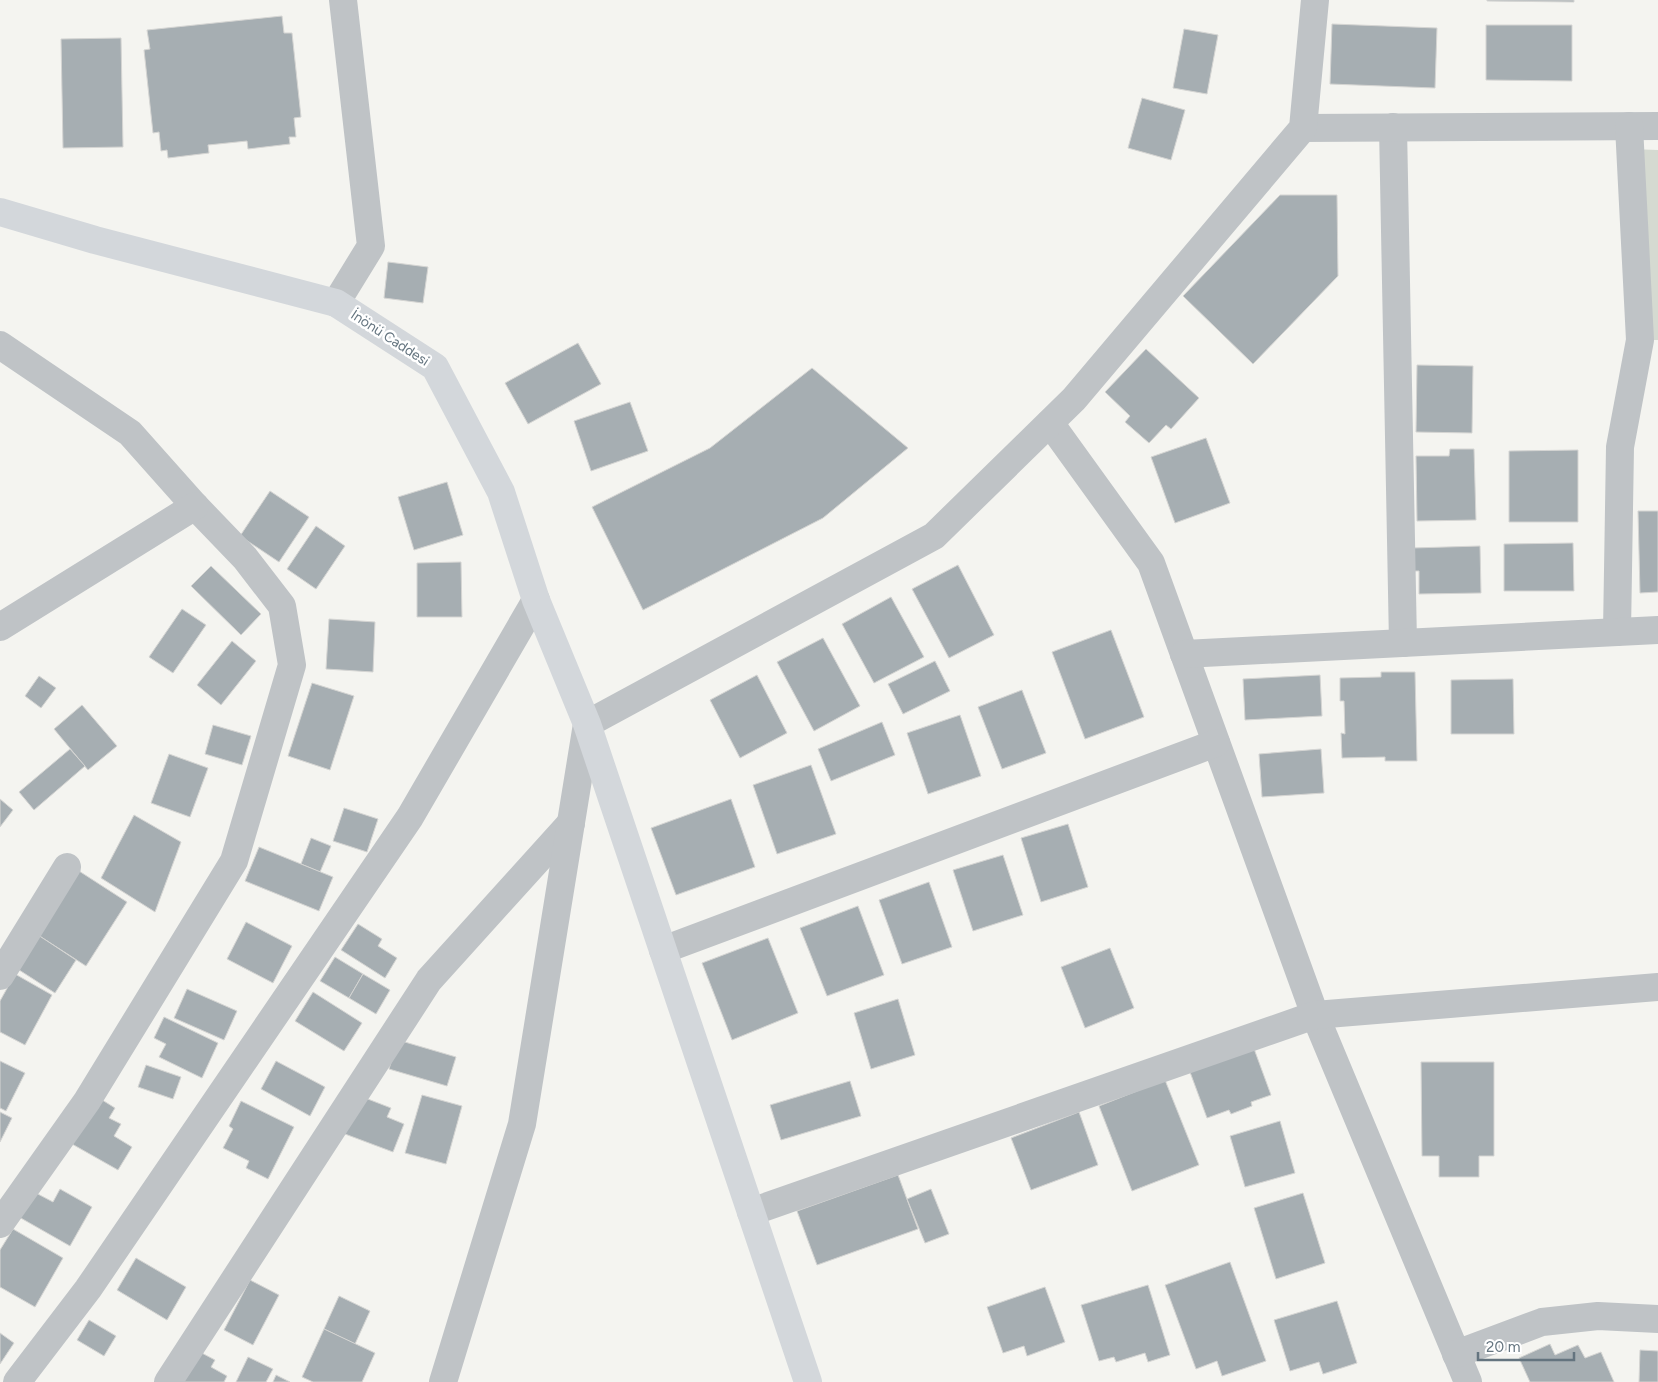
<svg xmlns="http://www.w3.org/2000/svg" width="1658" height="1382" font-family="Figtree,sans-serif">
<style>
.green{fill:#d5dad1}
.building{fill:#a6aeb2;stroke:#d5d5d3}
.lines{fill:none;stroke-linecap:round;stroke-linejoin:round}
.minor{stroke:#bfc3c6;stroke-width:28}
.major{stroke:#d3d7db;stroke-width:28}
.labels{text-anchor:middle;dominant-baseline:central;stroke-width:5;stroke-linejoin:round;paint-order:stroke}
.street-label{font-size:14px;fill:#64747f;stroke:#fff}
</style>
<rect width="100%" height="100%" fill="#f4f4f0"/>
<polygon class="green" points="1630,149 1658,150 1658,340 1640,340"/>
<g class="building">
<polygon points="1487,0 1574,0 1574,2 1487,1"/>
<polygon points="282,16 284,33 292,33 301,117 294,118 296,137 289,137 290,144 248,149 247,141 208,145 209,153 168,158 167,150 161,151 159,132 153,133 144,50 150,49 147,30"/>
<polygon points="1332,24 1437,28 1435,88 1330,84"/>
<polygon points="1486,25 1572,25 1572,81 1486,80"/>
<polygon points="1184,29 1218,35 1207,94 1173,88"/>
<polygon points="121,38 123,147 63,148 61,39"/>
<polygon points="1142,98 1185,110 1171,160 1128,148"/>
<polygon points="1280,195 1337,195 1338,276 1253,364 1183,296"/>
<polygon points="388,262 428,267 423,303 384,298"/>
<polygon points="578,343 601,384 528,424 505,383"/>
<polygon points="1146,349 1199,398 1171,429 1166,425 1149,443 1125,422 1130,416 1105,392"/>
<polygon points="1417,365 1473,366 1472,433 1416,432"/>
<polygon points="812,368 908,448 823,518 643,610 592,507 710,448"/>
<polygon points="630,402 648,451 591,471 574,421"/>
<polygon points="1206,438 1230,503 1175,523 1151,457"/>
<polygon points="1450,449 1474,449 1476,520 1417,521 1416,456 1449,456"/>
<polygon points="1578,450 1578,522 1509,522 1509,451"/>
<polygon points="447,482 463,535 414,550 398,497"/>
<polygon points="270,491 309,517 279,562 240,536"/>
<polygon points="1638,511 1658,511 1658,592 1640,593"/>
<polygon points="316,526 345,546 316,589 287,569"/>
<polygon points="1573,543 1574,591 1504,591 1504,544"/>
<polygon points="1480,546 1481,593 1419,594 1419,571 1413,571 1412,548"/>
<polygon points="461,562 462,617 417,617 417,563"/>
<polygon points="958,565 994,635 949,658 912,589"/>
<polygon points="211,566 261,614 241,635 191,586"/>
<polygon points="891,597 924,657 874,683 842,624"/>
<polygon points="182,609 206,625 173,673 149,657"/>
<polygon points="329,619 375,622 373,672 326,669"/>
<polygon points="1111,630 1144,717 1085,739 1052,652"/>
<polygon points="823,638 860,706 814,731 777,662"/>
<polygon points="232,641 256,661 221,705 197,685"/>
<polygon points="935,661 950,691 903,714 888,684"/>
<polygon points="1381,672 1415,672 1417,761 1385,761 1385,757 1342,758 1341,733 1345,734 1344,701 1340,701 1340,678 1381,677"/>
<polygon points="757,675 787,733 740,758 710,700"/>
<polygon points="1320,675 1322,716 1245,720 1243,679"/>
<polygon points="39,676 56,688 41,708 25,696"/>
<polygon points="1513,679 1514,734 1451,734 1451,680"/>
<polygon points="312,683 354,696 330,770 288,756"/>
<polygon points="1022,690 1046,753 1002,769 978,707"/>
<polygon points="82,705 117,746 88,770 54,729"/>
<polygon points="960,715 981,776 928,794 907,733"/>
<polygon points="882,722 895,755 831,781 818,749"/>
<polygon points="213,725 251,736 242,765 205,754"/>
<polygon points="70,749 85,766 34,810 19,792"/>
<polygon points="1321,749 1324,793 1262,797 1259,754"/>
<polygon points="169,754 208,768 190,817 151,803"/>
<polygon points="811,765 836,834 777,854 753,785"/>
<polygon points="0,799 13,810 0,827"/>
<polygon points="731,799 755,867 676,895 651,828"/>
<polygon points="344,808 378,819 367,852 333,841"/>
<polygon points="134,815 181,842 155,912 101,878"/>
<polygon points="1068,824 1088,887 1041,902 1021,838"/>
<polygon points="311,838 331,846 320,872 301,864"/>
<polygon points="259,847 333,877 319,911 245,881"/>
<polygon points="1003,855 1023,915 973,931 953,870"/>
<polygon points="79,871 127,902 86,966 38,935"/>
<polygon points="929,882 952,947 902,964 879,900"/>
<polygon points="858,906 884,975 827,996 800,928"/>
<polygon points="246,922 292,946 273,983 227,959"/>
<polygon points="358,924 382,939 378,946 397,958 385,978 341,950"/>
<polygon points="38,935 76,960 55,993 16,968"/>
<polygon points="768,938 798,1013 732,1040 702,963"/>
<polygon points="1110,948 1134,1008 1085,1028 1061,967"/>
<polygon points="335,957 363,974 349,998 320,981"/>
<polygon points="15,974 52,995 25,1045 0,1032 0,1001"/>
<polygon points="363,974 390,990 376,1014 349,998"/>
<polygon points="187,989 237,1011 224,1040 174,1018"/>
<polygon points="313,992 362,1023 344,1051 295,1021"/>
<polygon points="898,999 915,1055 871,1069 854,1013"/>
<polygon points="164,1017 218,1043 202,1078 159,1057 166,1044 154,1038"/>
<polygon points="398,1040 456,1057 447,1086 389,1069"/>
<polygon points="1253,1046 1271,1095 1251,1102 1252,1106 1231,1114 1229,1110 1207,1118 1190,1072"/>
<polygon points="0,1061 25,1073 6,1111 0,1108"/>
<polygon points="276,1061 325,1087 310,1116 261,1089"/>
<polygon points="1421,1062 1494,1062 1494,1156 1479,1156 1479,1177 1439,1177 1439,1156 1422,1156"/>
<polygon points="146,1065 181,1077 173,1099 138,1087"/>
<polygon points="1165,1080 1199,1165 1132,1191 1099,1106"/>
<polygon points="850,1081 861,1116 781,1140 770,1105"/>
<polygon points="422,1095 462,1106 446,1164 405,1153"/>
<polygon points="360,1096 391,1108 387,1117 404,1124 393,1152 345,1134"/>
<polygon points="99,1098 115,1108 109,1118 121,1124 114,1136 132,1147 118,1170 72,1144"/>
<polygon points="241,1101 294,1127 268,1179 246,1168 249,1161 223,1148 233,1129 229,1126"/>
<polygon points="0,1112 12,1118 0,1142"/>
<polygon points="1079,1112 1098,1165 1031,1190 1011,1138"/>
<polygon points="1280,1121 1295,1173 1245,1187 1230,1136"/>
<polygon points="898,1175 918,1229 817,1265 797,1211"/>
<polygon points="60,1189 92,1207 70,1246 19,1217 34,1192 53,1202"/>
<polygon points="931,1189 949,1234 925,1243 907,1199"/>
<polygon points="1303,1193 1325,1263 1276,1279 1254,1208"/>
<polygon points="13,1229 63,1258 35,1307 0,1287 0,1250"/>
<polygon points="136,1258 186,1287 167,1320 117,1290"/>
<polygon points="1230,1262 1266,1361 1222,1376 1217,1361 1196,1369 1165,1285"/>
<polygon points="250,1280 279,1295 253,1345 224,1330"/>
<polygon points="1148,1285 1170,1355 1148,1362 1145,1353 1116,1362 1114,1357 1099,1361 1081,1305"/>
<polygon points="1045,1287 1065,1342 1027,1356 1024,1346 1003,1353 987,1307"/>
<polygon points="339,1296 370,1311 355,1344 324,1329"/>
<polygon points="1337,1301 1357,1363 1323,1374 1319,1362 1290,1371 1274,1320"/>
<polygon points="89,1320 116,1336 104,1356 77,1340"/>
<polygon points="324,1329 375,1353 362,1382 313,1382 302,1377"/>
<polygon points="0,1333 14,1343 0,1364"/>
<polygon points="1550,1344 1555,1355 1578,1345 1585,1358 1601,1352 1614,1382 1530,1382 1519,1358"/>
<polygon points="1640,1350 1658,1351 1658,1382 1639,1382"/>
<polygon points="198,1351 215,1360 211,1367 227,1376 224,1382 181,1382"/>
<polygon points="248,1357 273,1369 266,1382 236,1382"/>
<polygon points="276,1375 290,1382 273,1382"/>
</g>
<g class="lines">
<g class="minor">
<polyline points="1393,127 1403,643"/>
<polyline points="1303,128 1658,126"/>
<polyline points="336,303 371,246 343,0"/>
<polyline points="0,345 130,433 195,506 245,558 282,606 292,665 234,861 87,1101 0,1224"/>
<polyline points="1050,423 1151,563 1315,1015 1468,1382"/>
<polyline points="0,627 195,506"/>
<polyline points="1617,632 1620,447 1640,340 1629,126"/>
<polyline points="1184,654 1658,630"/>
<polyline points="663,950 1216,743"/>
<polyline points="0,976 67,867"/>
<polyline points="751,1212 1315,1015 1658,987"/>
<polyline points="1456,1354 1542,1322 1598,1316 1658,1319"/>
<polyline points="17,1382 88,1289 410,817 536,600"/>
<polyline points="168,1382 429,980 571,823"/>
<polyline points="443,1382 522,1124 587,724 934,536 1074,399 1303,128 1315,0"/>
</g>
<polyline class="major" points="0,212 95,240 336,303 435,367 501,492 536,600 587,724 808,1382"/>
</g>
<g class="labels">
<g class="street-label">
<text transform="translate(390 338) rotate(33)">İnönü Caddesi</text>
</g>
</g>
<path d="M1478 1352v8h96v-8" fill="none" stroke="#64747f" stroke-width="2.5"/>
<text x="1486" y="1352" font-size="15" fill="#64747f" stroke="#ffffff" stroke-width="4" paint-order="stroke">20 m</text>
</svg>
